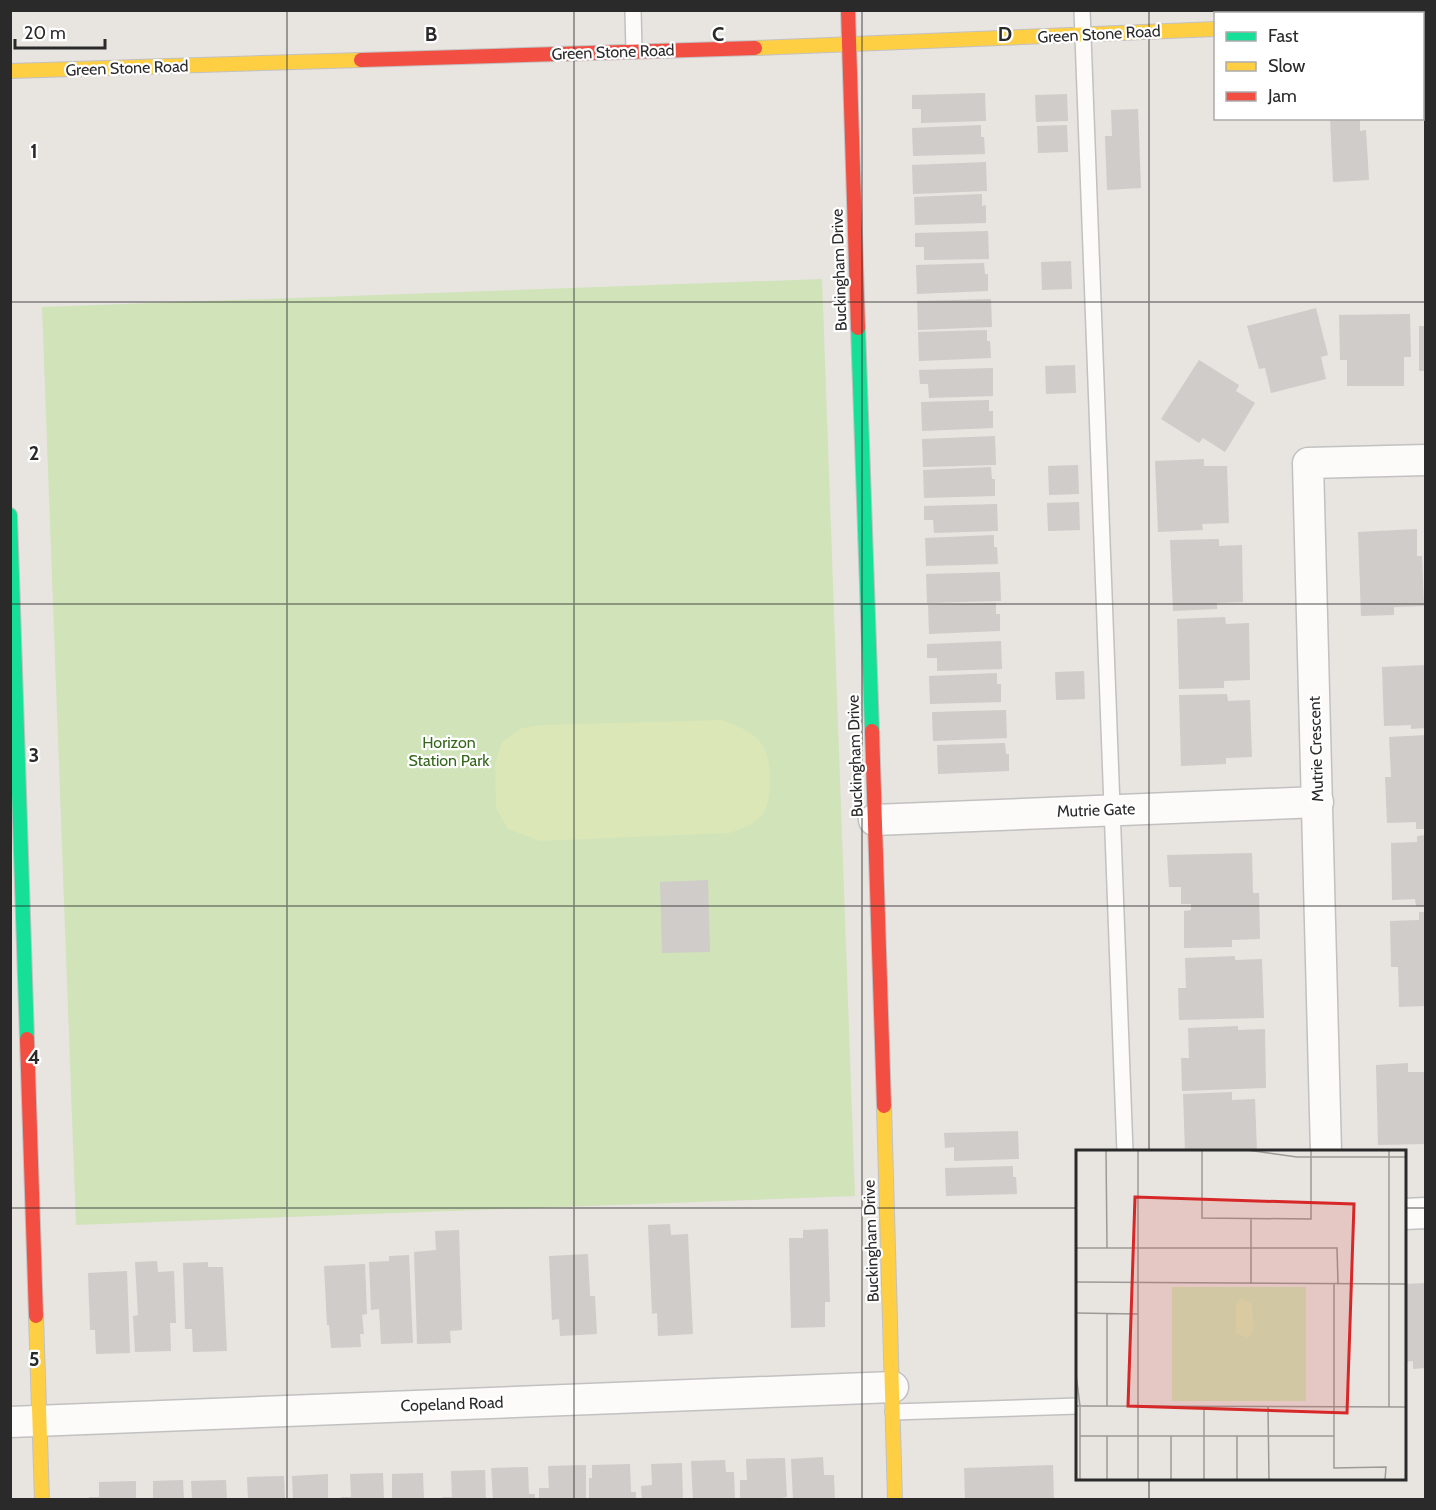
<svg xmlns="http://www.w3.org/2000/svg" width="1436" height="1510" font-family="Cabin,sans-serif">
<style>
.green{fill:#d0e3b9}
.pitch{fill:#dbe7b7}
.building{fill:#cfccc9}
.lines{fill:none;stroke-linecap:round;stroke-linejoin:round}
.lane-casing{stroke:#c2c1c1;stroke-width:18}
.street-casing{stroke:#c2c1c1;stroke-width:33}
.fast-casing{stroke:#c2c1c1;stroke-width:16}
.slow-casing{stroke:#c2c1c1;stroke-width:16}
.jam-casing{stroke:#c2c1c1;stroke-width:16}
.lane{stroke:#fcfbfa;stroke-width:15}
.street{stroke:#fcfbfa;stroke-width:30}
.fast{stroke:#16e098;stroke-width:14}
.slow{stroke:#ffcf43;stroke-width:14}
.jam{stroke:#f24e42;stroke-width:14}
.grid{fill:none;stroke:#2a2a2a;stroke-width:1.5;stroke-opacity:0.55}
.labels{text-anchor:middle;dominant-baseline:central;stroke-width:4.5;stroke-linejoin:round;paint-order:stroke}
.street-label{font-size:16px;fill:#2a2a2a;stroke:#fff}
.park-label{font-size:16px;fill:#35671b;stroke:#fff}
.inset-road{fill:none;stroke:#9c9a97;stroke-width:1.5}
.view{fill:#d62828;fill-opacity:0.15;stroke:#d62828;stroke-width:3}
.inset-edge{fill:none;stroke:#2a2a2a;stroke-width:3}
.grid-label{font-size:20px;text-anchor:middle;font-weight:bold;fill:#2a2a2a;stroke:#fff;stroke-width:4.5;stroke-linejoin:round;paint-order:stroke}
</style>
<rect width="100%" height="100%" fill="#e8e4e0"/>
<polygon class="green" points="822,279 855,1196 76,1225 42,307"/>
<path class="pitch" d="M722 720C755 732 770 742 770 779 770 789 769 803 764 812 757 824 741 829 729 833L540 841 508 829 496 808 495 763 502 742 522 728 542 725Z"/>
<g class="building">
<polygon points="985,93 986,121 921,123 921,109 912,109 912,95"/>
<polygon points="1067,94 1068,121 1036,122 1035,95"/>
<polygon points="1138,109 1141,188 1107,190 1105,136 1112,136 1111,110"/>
<polygon points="1330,118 1360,118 1360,131 1366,130 1369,180 1333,182"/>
<polygon points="981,125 981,137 984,137 985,154 913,156 912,128"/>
<polygon points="1067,125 1068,152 1038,153 1037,126"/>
<polygon points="986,162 987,191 913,194 912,165"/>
<polygon points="982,194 982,206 986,205 986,223 915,225 914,197"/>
<polygon points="988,231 989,259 924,260 924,247 915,247 915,233"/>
<polygon points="1071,261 1072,289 1042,290 1041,262"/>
<polygon points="984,263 985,274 988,274 988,291 917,294 916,265"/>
<polygon points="991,299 992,327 918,330 917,301"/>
<polygon points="1316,308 1328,355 1321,357 1326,379 1271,393 1265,368 1259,369 1247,326"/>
<polygon points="1410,314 1411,357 1404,357 1404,386 1347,386 1347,360 1340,360 1339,315"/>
<rect x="1419" y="326" width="7" height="45"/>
<polygon points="987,330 987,341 990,341 991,358 919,361 918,332"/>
<polygon points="1199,360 1239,385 1236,391 1255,403 1225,452 1203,438 1199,443 1161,419"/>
<polygon points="1075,365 1076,393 1046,394 1045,366"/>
<polygon points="993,368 993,396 929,398 928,384 920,384 919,370"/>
<polygon points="989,400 989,411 993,411 993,428 922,431 921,402"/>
<polygon points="995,436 996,465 923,467 922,439"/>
<polygon points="1204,459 1204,466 1227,466 1229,523 1202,524 1203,530 1158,532 1155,461"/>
<polygon points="1078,465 1079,494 1049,495 1048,466"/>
<polygon points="991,467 992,479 995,479 995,496 924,498 923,470"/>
<polygon points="1079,502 1080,530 1048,531 1047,503"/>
<polygon points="997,504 998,531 934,533 933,520 924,520 924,506"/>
<polygon points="1417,529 1417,556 1422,556 1424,606 1394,607 1394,615 1361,616 1358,532"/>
<polygon points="994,535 994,547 997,547 998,564 926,566 925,538"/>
<polygon points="1219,539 1219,546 1242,545 1243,602 1217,603 1217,609 1173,611 1170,540"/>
<polygon points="1000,572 1001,601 927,603 926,574"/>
<polygon points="996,603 996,614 1000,614 1000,631 929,634 928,605"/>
<polygon points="1225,617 1226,624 1249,623 1250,680 1224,681 1224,688 1179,689 1177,619"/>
<polygon points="1001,641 1002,669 937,671 937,658 927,658 927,644"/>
<polygon points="1426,665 1426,728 1411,729 1411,725 1384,726 1382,667"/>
<polygon points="1084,671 1085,699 1056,700 1055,672"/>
<polygon points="997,673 997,684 1001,684 1001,702 930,704 929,676"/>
<polygon points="1227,694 1228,701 1250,700 1252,757 1226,758 1226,764 1181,766 1179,695"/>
<polygon points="1006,710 1007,738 933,741 932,712"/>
<polygon points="1426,735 1426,829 1416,829 1416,822 1387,823 1385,777 1391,777 1389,737"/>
<polygon points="1005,743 1006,754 1009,754 1009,771 938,774 937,745"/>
<polygon points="1426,835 1426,906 1416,906 1415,899 1392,900 1391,843 1417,842 1417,836"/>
<polygon points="1252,853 1253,893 1259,893 1260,939 1232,940 1232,947 1184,948 1184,911 1191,910 1191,904 1181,904 1181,887 1169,887 1167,855"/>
<polygon points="708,880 710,952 662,953 660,882"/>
<polygon points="1419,912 1426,912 1426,1006 1399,1007 1398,967 1391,967 1390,921 1419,920"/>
<polygon points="1235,956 1235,960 1262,959 1264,1018 1179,1020 1178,988 1186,988 1185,958"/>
<polygon points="1238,1026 1238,1030 1265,1029 1266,1088 1182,1091 1181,1058 1189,1058 1188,1028"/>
<polygon points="1408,1063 1408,1072 1426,1072 1426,1144 1378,1145 1376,1065"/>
<polygon points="1232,1092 1232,1100 1255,1099 1257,1152 1185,1152 1183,1094"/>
<polygon points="1018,1131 1019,1159 954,1161 954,1147 945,1148 944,1133"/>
<polygon points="1013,1166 1013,1177 1016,1177 1017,1194 946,1196 945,1168"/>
<polygon points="670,1224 671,1235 688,1234 693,1334 658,1336 657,1313 652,1314 648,1225"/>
<polygon points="828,1229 830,1302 825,1302 825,1327 791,1328 789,1238 803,1238 803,1230"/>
<polygon points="459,1230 462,1330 450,1331 451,1343 417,1344 414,1252 436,1250 435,1231"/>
<polygon points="588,1254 590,1296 595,1296 597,1334 560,1336 559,1319 552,1320 549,1256"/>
<polygon points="409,1255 413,1343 381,1344 379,1309 371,1310 369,1262 389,1261 389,1256"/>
<polygon points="157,1261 158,1272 174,1271 176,1323 170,1323 171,1351 135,1352 133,1316 138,1315 135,1262"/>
<polygon points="208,1262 208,1267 223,1267 227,1351 193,1352 192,1329 185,1329 183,1263"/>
<polygon points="365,1264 367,1314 362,1315 364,1334 360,1334 361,1347 331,1348 329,1325 327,1325 324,1266"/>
<polygon points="127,1271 130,1353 96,1354 95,1330 90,1330 88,1273"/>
<polygon points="1426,1283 1426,1368 1413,1369 1413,1361 1404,1362 1404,1284"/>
<polygon points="823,1457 824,1475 834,1475 835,1500 793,1500 791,1459"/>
<polygon points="785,1458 787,1497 780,1498 780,1500 740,1500 740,1480 747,1480 746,1459"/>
<polygon points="725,1460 726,1472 734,1472 735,1500 693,1500 691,1461"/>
<polygon points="682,1463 683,1500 642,1500 641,1486 652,1485 651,1464"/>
<polygon points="630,1464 631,1492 636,1492 636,1500 589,1500 589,1478 592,1478 592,1465"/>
<polygon points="586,1465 586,1500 539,1500 539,1488 549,1488 548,1466"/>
<polygon points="1053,1465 1054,1500 965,1500 964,1468"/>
<polygon points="528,1467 529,1494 535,1494 535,1500 493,1500 491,1468"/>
<polygon points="485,1470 486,1500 442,1500 442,1497 452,1497 451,1471"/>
<polygon points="383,1473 384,1500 341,1500 341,1497 351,1497 350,1474"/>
<polygon points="423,1473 424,1500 392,1500 392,1474"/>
<polygon points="328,1474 328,1500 293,1500 292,1476"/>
<polygon points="284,1476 285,1500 248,1500 247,1477"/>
<polygon points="183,1480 184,1500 153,1500 153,1481"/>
<polygon points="226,1480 227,1500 192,1500 191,1481"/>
<polygon points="136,1481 136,1500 89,1500 89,1497 99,1497 99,1482"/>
</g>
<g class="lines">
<g class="lane-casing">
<g id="lane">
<polyline points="633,10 634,51"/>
<polyline points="1082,10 1125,1152"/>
<polyline points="893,1412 1078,1406"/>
</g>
</g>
<g class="street-casing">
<g id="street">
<polyline points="1422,23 1426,22"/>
<polyline points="874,820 1318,802"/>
<polyline points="1326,1152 1308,463 1426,460"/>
<polyline points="1404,1214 1426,1213"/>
<polyline points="10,1422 893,1387"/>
</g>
</g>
<g class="fast-casing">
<g id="fast">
<polyline points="858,328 872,731"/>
<polyline points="10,515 27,1039"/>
</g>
</g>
<g class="slow-casing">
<g id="slow">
<polyline points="755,48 1216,29"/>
<polyline points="10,71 361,60"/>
<polyline points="884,1106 895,1500"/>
<polyline points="36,1316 42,1500"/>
</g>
</g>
<g class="jam-casing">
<g id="jam">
<polyline points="848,10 858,328"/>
<polyline points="361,60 755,48"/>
<polyline points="872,731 884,1106"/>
<polyline points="27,1039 36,1316"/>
</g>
</g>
<use href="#lane" class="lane"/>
<use href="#street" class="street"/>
<use href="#fast" class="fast"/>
<use href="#slow" class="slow"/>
<use href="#jam" class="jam"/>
</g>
<path class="grid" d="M287 10V1500M574 10V1500M862 10V1500M1149 10V1152M10 302H1426M10 604H1426M10 906H1426M10 1208H1078M1404 1208H1426M1149 1478V1500"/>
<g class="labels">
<g class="street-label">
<text transform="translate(1099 34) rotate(-3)">Green Stone Road</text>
<text transform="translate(613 52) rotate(-2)">Green Stone Road</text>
<text transform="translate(127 68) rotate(-2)">Green Stone Road</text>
<text transform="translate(839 270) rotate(-92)">Buckingham Drive</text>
<text transform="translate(1316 749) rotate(-92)">Mutrie Crescent</text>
<text transform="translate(855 756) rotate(-92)">Buckingham Drive</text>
<text transform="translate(1096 810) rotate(-2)">Mutrie Gate</text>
<text transform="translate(871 1241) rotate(-92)">Buckingham Drive</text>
<text transform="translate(452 1404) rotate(-2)">Copeland Road</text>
</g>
<g class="park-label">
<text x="449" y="742">Horizon<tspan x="449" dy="18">Station Park</tspan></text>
</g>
</g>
<g transform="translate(1076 1150)">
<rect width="330" height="330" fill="#e8e4e0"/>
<path d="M96 137H230V251H96Z" fill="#d0e3b9"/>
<path d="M166 148 176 154 177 181 172 188 160 183V154Z" fill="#dbe7b7"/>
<path class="inset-road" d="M30 0 31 98M126 0V68L235 69V0M171 0 221 7H330M175 68V133M0 98H261L262 133M0 132 330 134M258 133V318L310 317 309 330M0 163 62 164M31 164V256M0 224 4 256V330M0 256 330 257M192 257 193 330M313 257V0M4 286H258M31 330V286M62 330V0M95 330V286M128 330V257M161 330V286"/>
<path class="view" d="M59 47 278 54 271 263 52 256Z"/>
<rect width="330" height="330" class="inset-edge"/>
</g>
<g class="grid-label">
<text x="431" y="41">B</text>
<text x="718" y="41">C</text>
<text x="1005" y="41">D</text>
<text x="34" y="158">1</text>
<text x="34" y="460">2</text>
<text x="34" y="762">3</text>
<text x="34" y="1064">4</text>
<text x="34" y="1366">5</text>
</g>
<rect width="1436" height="1510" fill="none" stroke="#2a2a2a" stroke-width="24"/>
<rect x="1214" y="12" width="210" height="108" fill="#ffffff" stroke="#aaaaaa" stroke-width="1.5"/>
<rect x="1226" y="32" width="30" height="9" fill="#16e098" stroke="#aaaaaa" stroke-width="1.5"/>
<text x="1268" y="42" font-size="18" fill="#2a2a2a">Fast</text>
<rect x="1226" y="62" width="30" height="9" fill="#ffcf43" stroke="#aaaaaa" stroke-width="1.5"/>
<text x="1268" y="72" font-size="18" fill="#2a2a2a">Slow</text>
<rect x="1226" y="92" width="30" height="9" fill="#f24e42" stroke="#aaaaaa" stroke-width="1.5"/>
<text x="1268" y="102" font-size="18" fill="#2a2a2a">Jam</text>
<path d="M15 39v9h90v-9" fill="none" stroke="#2a2a2a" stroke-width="3"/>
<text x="24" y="39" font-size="18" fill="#2a2a2a" stroke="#ffffff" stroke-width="4.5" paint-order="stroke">20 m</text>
</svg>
